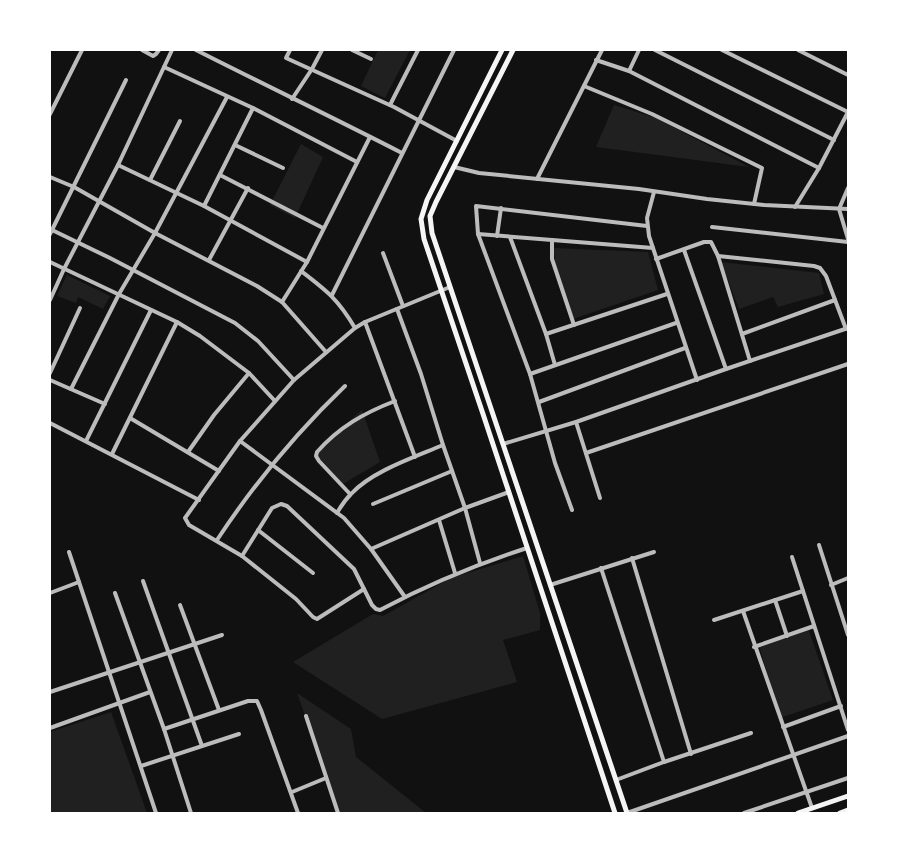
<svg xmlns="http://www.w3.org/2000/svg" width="898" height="863" font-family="Jost,sans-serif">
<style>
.green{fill:#202020}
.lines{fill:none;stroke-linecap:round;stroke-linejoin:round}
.minor{stroke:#bcbcbc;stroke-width:4}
.secondary{stroke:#f5f5f5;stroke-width:5}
</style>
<rect width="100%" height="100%" fill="#111"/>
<g class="green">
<polygon points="378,50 410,50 385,98 361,86"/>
<polygon points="614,105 656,118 749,167 596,147"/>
<polygon points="301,144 323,157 295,218 270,205"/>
<polygon points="554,248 648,252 658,290 573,319 555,263"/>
<polygon points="721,262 819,273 824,294 778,307 773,297 739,309"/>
<polygon points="67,275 110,296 103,309 78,297 76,303 57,296"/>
<polygon points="362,410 380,462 343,484 316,454 336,433"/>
<polygon points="523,556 540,613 540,630 503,640 517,682 382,719 293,662 373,614 383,616 451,578"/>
<polygon points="808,628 833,700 780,718 759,645"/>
<polygon points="297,693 351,729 356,757 426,813 340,813"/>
<polygon points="111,712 147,813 50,813 50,732"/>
</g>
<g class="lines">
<g class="minor">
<polyline points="142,50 153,56 156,54 159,50"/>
<path d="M196 50C265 85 334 118 402 153"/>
<polyline points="290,50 286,58 394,107 457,141"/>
<polyline points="352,50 371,59"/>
<polyline points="655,50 834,140"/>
<polyline points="722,50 848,112"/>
<polyline points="798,50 848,75"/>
<polyline points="596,60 629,71 819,168"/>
<polyline points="164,67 253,108 357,162"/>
<polyline points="629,71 639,50"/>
<polyline points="584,86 652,114 762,168 754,204"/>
<polyline points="292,99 312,69 322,50"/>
<polyline points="390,105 418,50"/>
<polyline points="50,114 82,50"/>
<polyline points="235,145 283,168"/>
<polyline points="118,165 204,206 307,262"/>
<polyline points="454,167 479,173 639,189 707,199 764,205 848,209"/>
<polyline points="220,175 323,228"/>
<polyline points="50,177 74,187 155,233 257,286 282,302 326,352"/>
<polyline points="537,179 602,50"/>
<polyline points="150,180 180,121"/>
<polyline points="848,188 839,209 848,239"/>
<polyline points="654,192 647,218 649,236 697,380"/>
<polyline points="204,206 253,108"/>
<polyline points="795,207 819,168 848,112"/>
<polyline points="712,227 848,242"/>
<polyline points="52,230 110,258 235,323 258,341 294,380"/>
<polyline points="50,234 126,80"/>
<polyline points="478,234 653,248"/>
<polyline points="497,236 501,208"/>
<polyline points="510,237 546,334 555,365"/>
<polyline points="552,240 552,259 574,325"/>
<polyline points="684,250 726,369"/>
<polyline points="383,253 403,306"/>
<polyline points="718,256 814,266 820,268 826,276 846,329"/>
<polyline points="656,259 704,242 711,242 718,256 750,361"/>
<polyline points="209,260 248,188"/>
<polyline points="50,262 177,322 200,336 249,373 275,401"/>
<path d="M301 271C327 291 338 299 355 328"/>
<polyline points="332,295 454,50"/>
<polyline points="50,300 64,269 118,165 172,50"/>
<polyline points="282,302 307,262 370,137"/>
<polyline points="397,309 421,374 443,445 465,508 480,563"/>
<polyline points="365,322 415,457"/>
<polyline points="546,334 667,294"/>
<polyline points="742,334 835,300"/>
<polyline points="50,373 80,308"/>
<polyline points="530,374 676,323"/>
<polyline points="50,380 105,404"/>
<polyline points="71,389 119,294 155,233 227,97"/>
<polyline points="539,402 685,348"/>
<polyline points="130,418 219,471"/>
<polyline points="576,422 600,498"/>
<polyline points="50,423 199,500"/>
<polyline points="86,441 151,310"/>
<polyline points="240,441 344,518 371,549 405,597"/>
<polyline points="503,444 576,422 726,369 848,328"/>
<polyline points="188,452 214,415 249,373"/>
<polyline points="586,453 848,364"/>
<polyline points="112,454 177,322"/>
<path d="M350 494 319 461 316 456 317 452C339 427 364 413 395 401"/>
<polyline points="373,504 452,471"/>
<polyline points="572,510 555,463 530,374 478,234 476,206 647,226"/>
<path d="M337 513C341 506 345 500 351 494 372 471 415 457 443 445"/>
<polyline points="439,520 455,573"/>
<polyline points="258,530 313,573"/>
<path d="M217 540C254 484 297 432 345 386"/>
<polyline points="819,545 848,635"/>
<polyline points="371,549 465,508 509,492"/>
<polyline points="69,552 156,813"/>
<path d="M242 556 272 508 281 504 287 506 354 569 372 605 376 609 380 610C429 584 475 565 527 548"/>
<polyline points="792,557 848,730"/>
<polyline points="632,558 691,754"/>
<polyline points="601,568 664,762"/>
<polyline points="143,581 202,746"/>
<polyline points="550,585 654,552"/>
<polyline points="831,585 848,578"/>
<polyline points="364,589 317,619 313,617 296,599 242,556 189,525 185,518 240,441 294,380 355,328 365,322 450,287"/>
<polyline points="50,593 79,582"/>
<polyline points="115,593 164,729 191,813"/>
<polyline points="775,600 787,636"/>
<polyline points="180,605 219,710"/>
<polyline points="743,611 812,808"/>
<polyline points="714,620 803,591"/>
<polyline points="754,647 814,626"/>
<polyline points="50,692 222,635"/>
<polyline points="306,716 338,813"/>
<polyline points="783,727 841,706"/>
<polyline points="50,728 150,692"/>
<polyline points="164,729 248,701 257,701 261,710 298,813"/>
<polyline points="141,766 239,734"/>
<polyline points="616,780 664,762 751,733"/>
<polyline points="292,792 326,778"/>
<polyline points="627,813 848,736"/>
<polyline points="744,813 848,778"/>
</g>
<g class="secondary">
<polyline points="502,50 427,200 421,219 424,239 483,414 615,813"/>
<polyline points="513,50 436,202 430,216 432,233 627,813"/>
<polyline points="798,813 848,796"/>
<polyline points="840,813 848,810"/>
</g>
</g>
<rect width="898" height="863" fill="none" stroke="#ffffff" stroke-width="102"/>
</svg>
